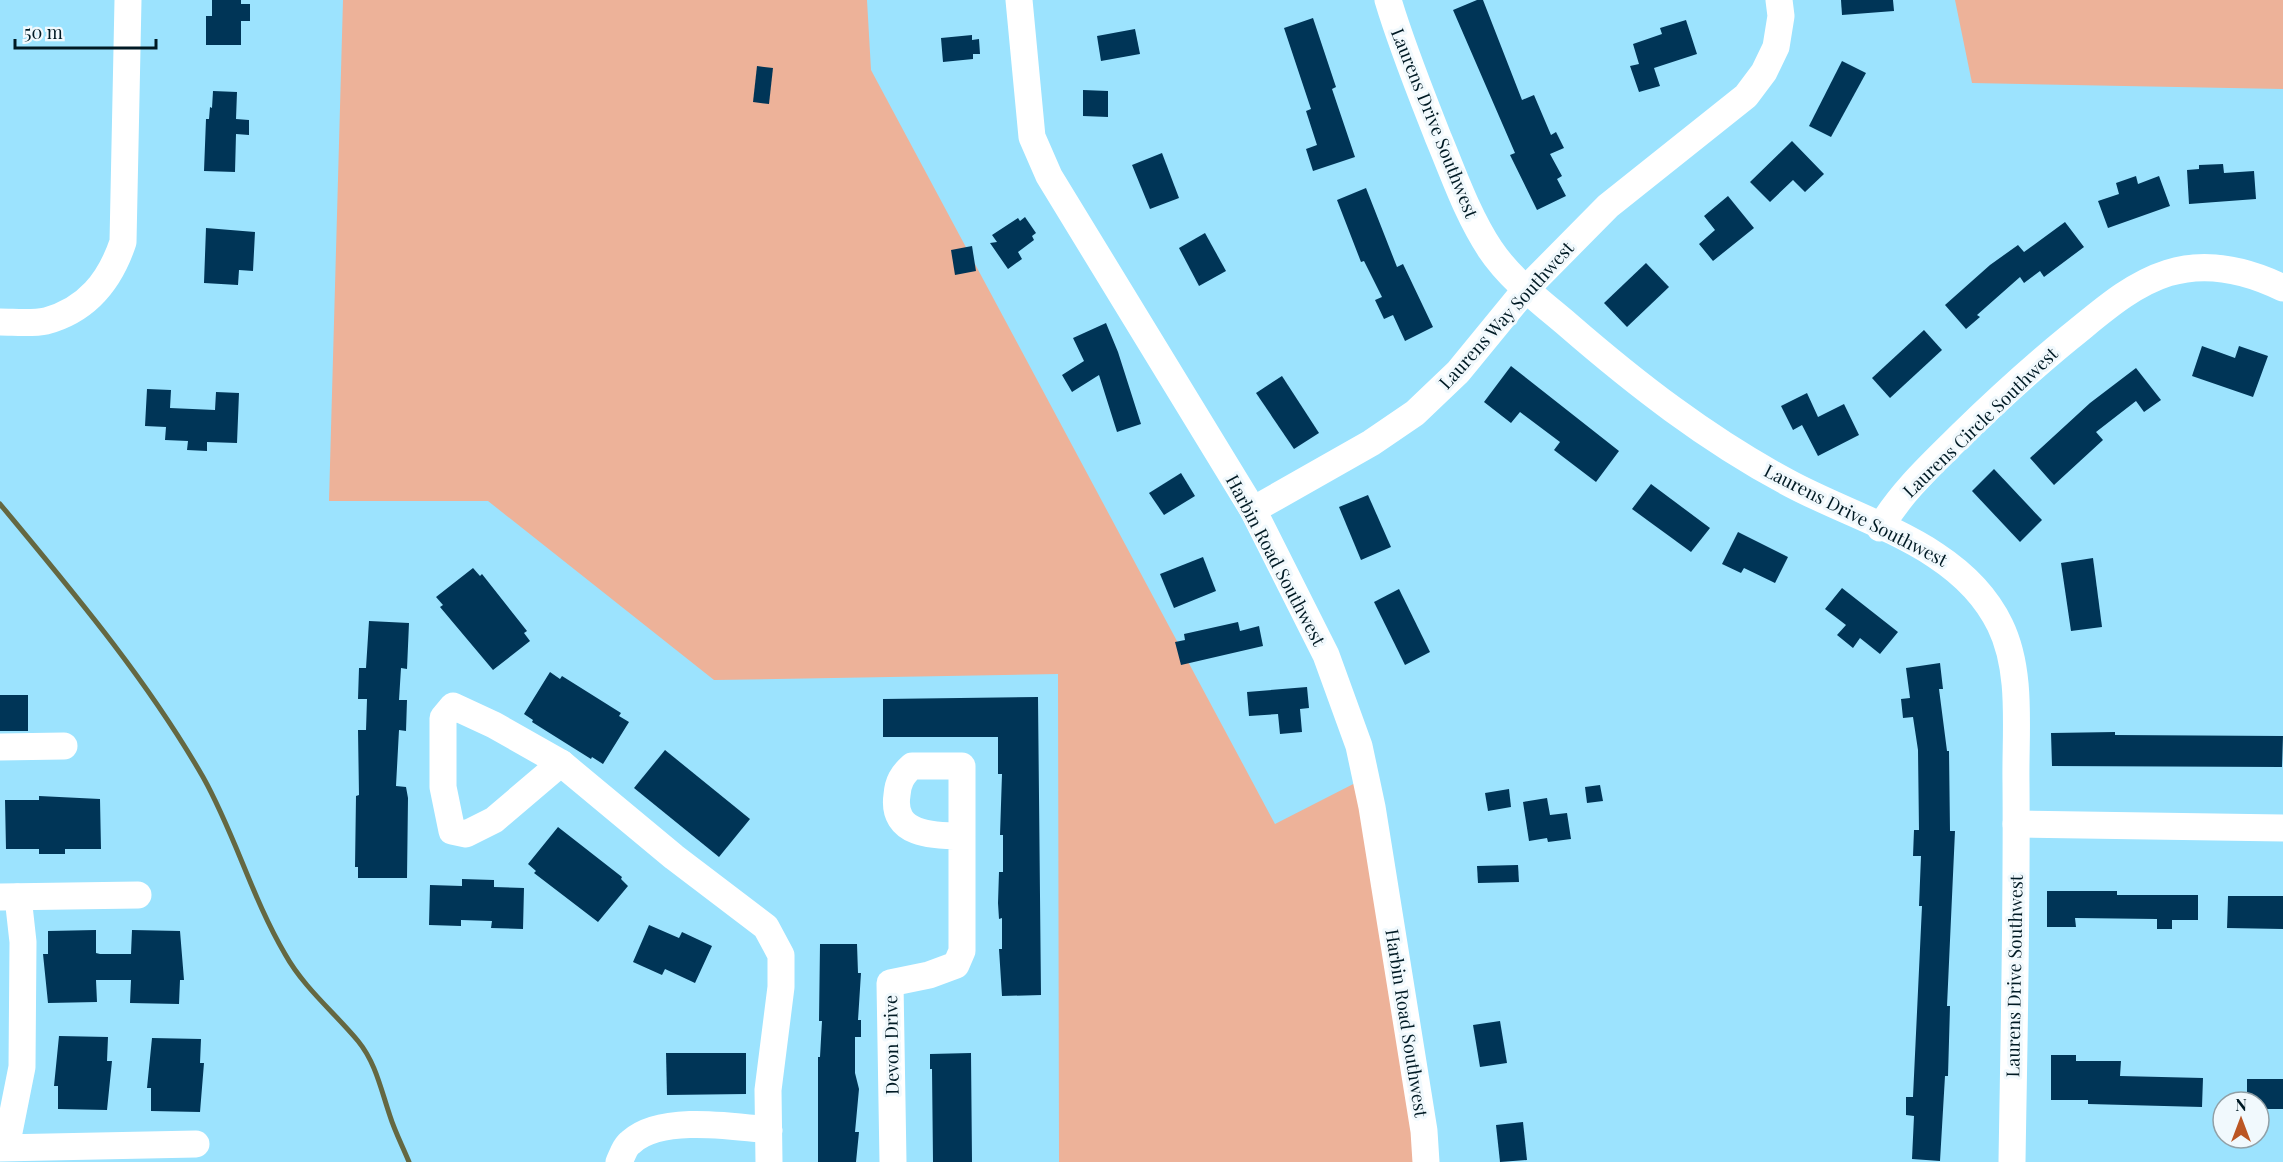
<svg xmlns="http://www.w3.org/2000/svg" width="2283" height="1162" font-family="'Playfair Display',serif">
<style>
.green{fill:#edb299}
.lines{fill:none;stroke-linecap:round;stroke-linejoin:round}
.stream{stroke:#646842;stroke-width:5}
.building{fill:#003557}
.minor{stroke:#fff;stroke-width:27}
.labels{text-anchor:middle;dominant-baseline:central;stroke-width:6;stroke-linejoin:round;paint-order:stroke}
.street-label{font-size:18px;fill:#001a24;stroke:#f1f9fd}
</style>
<rect width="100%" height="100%" fill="#9ce3fe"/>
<g class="green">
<polygon points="343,0 867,0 871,70 1275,824 1367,777 1431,1162 1059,1162 1058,674 714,680 488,501 329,501"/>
<polygon points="1955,0 2283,0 2283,89 1972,83"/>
</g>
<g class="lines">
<path class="stream" d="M0 504C73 592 146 678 203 777 235 834 252 898 285 954 304 988 334 1012 358 1041 376 1063 381 1090 390 1116 395 1132 403 1147 409 1162"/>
</g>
<g class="building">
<polygon points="212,0 241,0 241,4 250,4 250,21 241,21 241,45 206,45 206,16 212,16"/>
<polygon points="1477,0 1483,0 1522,100 1534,95 1551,135 1556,132 1564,148 1550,154 1562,176 1557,179 1566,196 1537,210 1510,155 1515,153 1453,10"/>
<polygon points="1841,0 1893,0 1894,11 1842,15"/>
<polygon points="1313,18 1336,87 1332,89 1355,157 1313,171 1306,149 1317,145 1306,111 1311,109 1284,28"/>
<polygon points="1686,20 1697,54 1654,68 1660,86 1639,92 1630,66 1639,64 1633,44 1662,34 1660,28"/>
<polygon points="1135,29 1140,54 1101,61 1097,36"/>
<polygon points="972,35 972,40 979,39 980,54 973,54 973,59 943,62 941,38"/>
<polygon points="1842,61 1866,73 1831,137 1809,126"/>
<polygon points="757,66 773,68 769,104 753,102"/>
<polygon points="1083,90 1108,91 1108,117 1083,116"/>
<polygon points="213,91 237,92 236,119 249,120 249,135 236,134 235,172 204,171 206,119 209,119 210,107 212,108"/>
<polygon points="1792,141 1824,174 1805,192 1793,180 1770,202 1750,182"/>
<polygon points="1162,153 1179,198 1150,209 1132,165"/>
<polygon points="2223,164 2224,173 2254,171 2256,199 2189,204 2187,170 2199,169 2199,165"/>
<polygon points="2136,176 2138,184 2159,176 2170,206 2108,228 2098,201 2119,194 2116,183"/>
<polygon points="1366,188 1397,267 1403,264 1433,327 1405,341 1393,315 1384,319 1375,300 1382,297 1364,261 1361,262 1337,200"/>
<polygon points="1728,196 1754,228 1713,261 1699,244 1715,230 1704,216"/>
<polygon points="1025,217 1036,233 1032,236 1034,240 1018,252 1022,259 1008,269 990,243 997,242 992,235 1018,218 1020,221"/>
<polygon points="2065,222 2084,247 2044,277 2040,271 2024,283 2020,277 1977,315 1980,317 1966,329 1945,305 1990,265 2018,245 2024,252"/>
<polygon points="206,228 255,232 253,271 239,270 238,285 204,283"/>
<polygon points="1205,233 1226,271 1199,286 1179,248"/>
<polygon points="972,246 976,271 955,275 951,250"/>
<polygon points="1646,263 1669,287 1627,327 1604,303"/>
<polygon points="1106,323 1118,352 1141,424 1117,432 1099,375 1072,392 1062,375 1084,361 1073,338"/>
<polygon points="1924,330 1942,350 1890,398 1872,378"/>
<polygon points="2202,346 2235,358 2239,346 2268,356 2253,397 2192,376"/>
<polygon points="1511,366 1619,451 1596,482 1554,450 1560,442 1520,412 1511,423 1484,402"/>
<polygon points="2136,368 2161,400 2144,412 2136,401 2096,432 2103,440 2054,485 2030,458 2090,403"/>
<polygon points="1282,376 1319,433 1294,449 1256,393"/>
<polygon points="147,389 171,390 170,408 215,410 216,392 239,393 237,443 207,442 207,451 187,450 188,441 165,440 166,427 145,426"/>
<polygon points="1807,393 1818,417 1844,404 1859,435 1818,456 1802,425 1793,430 1781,406"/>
<polygon points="1994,469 2042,520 2020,542 1972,491"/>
<polygon points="1181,473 1195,496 1164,515 1149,493"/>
<polygon points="1651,484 1710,528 1691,552 1632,509"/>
<polygon points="1368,495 1391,547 1361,560 1339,507"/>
<polygon points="1738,532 1788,557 1775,583 1744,568 1741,573 1722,564"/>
<polygon points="1203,557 1216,591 1174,608 1160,574"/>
<polygon points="2093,558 2102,627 2071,631 2061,563"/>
<polygon points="473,568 480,576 482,574 527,631 524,633 530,641 493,670 440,607 443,605 436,597"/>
<polygon points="1842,588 1898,632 1880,654 1860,638 1853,648 1837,635 1846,625 1825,609"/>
<polygon points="1399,589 1430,652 1405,665 1374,602"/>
<polygon points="369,621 409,623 407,669 401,668 399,700 407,700 406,731 399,730 396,786 406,787 408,798 407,878 358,878 358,867 355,867 356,796 359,795 358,730 366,730 367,699 358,699 359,668 366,668"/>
<polygon points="1238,622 1240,631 1259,626 1263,646 1181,665 1175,642 1185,640 1184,634"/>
<polygon points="1940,663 1943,689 1939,689 1947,751 1949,751 1950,831 1955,831 1947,1006 1950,1006 1948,1076 1945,1076 1940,1161 1912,1159 1914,1116 1906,1115 1906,1097 1913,1097 1922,906 1919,906 1921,856 1913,856 1914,830 1919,830 1918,750 1913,717 1903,718 1901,699 1910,698 1906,668"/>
<polygon points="550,672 560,679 562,676 621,713 619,716 629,722 603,764 592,757 591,759 532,722 533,720 524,714"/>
<polygon points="1307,687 1309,708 1300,709 1302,732 1280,734 1278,714 1249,716 1247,692"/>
<rect x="0" y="695" width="28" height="36"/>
<polygon points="1038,697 1041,995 1002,996 999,949 1002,949 1002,918 999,919 998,903 999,872 1003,872 1003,835 1000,835 1002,774 998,774 998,737 883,737 883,699"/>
<polygon points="2115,732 2115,735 2283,736 2282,767 2052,766 2051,733"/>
<polygon points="665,750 750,819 719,857 634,788"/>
<polygon points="1600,785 1603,801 1587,803 1585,787"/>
<polygon points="1509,789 1511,807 1488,811 1485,793"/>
<polygon points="39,796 100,799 101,849 65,849 65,854 39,854 39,849 6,849 5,800 39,800"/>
<polygon points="1547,798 1550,815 1567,813 1571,839 1548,842 1547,838 1529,841 1523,802"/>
<polygon points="558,827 622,877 621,879 628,886 598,922 534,873 536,871 528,864"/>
<polygon points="1518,865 1519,882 1478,883 1477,866"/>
<polygon points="462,879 494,880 494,887 524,888 523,929 491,928 492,921 461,920 461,926 429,925 430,885 462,886"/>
<polygon points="2047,891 2117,891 2117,895 2198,895 2198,920 2172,920 2172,929 2157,929 2157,919 2075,918 2076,927 2047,927"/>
<polygon points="2228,896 2283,896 2283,929 2227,928"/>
<polygon points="649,925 679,938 682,932 712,946 695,983 665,969 662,975 633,962"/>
<polygon points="96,930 96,953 100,954 131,954 132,930 180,931 184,980 180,980 179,1004 130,1003 131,980 96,980 97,1002 48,1003 43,954 48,954 48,931"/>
<polygon points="820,944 857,944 858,973 861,973 858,1020 861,1020 861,1037 855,1037 855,1073 859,1089 855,1132 859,1132 856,1162 818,1162 818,1057 820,1057 822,1021 819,1021"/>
<polygon points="1500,1021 1507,1063 1480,1067 1473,1025"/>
<polygon points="59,1036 108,1037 107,1061 112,1061 107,1110 58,1109 58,1086 54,1086"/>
<polygon points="152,1038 201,1039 200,1063 204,1063 200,1112 151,1111 151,1088 147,1088"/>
<polygon points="666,1053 746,1053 746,1094 667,1095"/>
<polygon points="971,1053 972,1162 933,1162 932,1069 930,1069 930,1054"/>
<polygon points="2051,1055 2076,1055 2076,1061 2121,1061 2120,1076 2203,1078 2202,1107 2088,1104 2088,1100 2051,1100"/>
<polygon points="2247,1079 2283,1079 2283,1109 2259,1109 2259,1102 2247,1102"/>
<polygon points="1523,1122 1527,1160 1500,1162 1496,1125"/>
</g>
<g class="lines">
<g class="minor">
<polyline points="1019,0 1032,137 1049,176 1253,510 1326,655 1359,746 1372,807 1424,1131 1426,1162"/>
<path d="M1388 0C1402 47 1420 91 1438 137 1454 175 1467 214 1490 249 1510 279 1541 302 1568 325 1636 384 1707 439 1787 482 1860 522 1961 544 2000 625 2023 672 2015 732 2016 783 2017 909 2014 1036 2012 1162"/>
<path d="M0 322C14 322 32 324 46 321 87 310 110 281 123 242L128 0"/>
<polyline points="1253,510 1371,443 1415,413 1458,372 1526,289 1608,206 1746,96 1764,72 1776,47 1781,16 1779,0"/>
<path d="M1880 528C1901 492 1932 464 1961 435 1996 401 2032 368 2070 337 2100 313 2130 285 2168 273 2207 261 2248 271 2283 288"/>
<polygon points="453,706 494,725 561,763 494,820 466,834 452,831 443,787 443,718"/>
<polyline points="0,747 64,746"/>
<polyline points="561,763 674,857 766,927 781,955 781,987 768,1090 769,1162"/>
<polyline points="2016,824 2283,828"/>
<polyline points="1,897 138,895"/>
<polyline points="6,1147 22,1067 23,942 18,897"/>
<polyline points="0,1148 196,1144"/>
<path d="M619 1162C622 1156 625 1146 631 1142 660 1115 731 1126 769 1130"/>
<path d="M893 1162 890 983 929 975 956 965 962 951V766H912C902 775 898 782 897 795 891 835 933 836 962 836"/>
</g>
</g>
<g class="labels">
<g class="street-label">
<text transform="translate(1435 123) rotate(68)">Laurens Drive Southwest</text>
<text transform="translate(1506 315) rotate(-48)">Laurens Way Southwest</text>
<text transform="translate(1980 422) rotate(-44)">Laurens Circle Southwest</text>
<text transform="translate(1856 515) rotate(27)">Laurens Drive Southwest</text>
<text transform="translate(1276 560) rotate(62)">Harbin Road Southwest</text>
<text transform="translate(2014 976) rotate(-89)">Laurens Drive Southwest</text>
<text transform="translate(1407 1023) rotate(81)">Harbin Road Southwest</text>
<text transform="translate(891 1045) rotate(-91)">Devon Drive</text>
</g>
</g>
<g transform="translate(2241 1120)"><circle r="28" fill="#f1f9fd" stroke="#91a0a6" stroke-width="1.5"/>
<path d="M0-4.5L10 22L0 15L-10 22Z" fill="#bb5624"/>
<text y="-9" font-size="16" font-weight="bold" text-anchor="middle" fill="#001a24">N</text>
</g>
<path d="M15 39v9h141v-9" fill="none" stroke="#001a24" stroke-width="3"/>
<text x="24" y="39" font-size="18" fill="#001a24" stroke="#f1f9fd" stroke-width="4.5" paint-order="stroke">50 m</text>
</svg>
